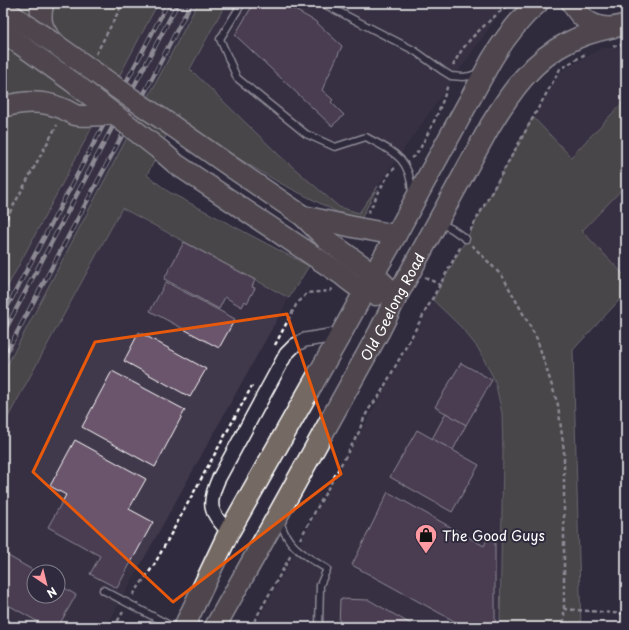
<svg xmlns="http://www.w3.org/2000/svg" width="629" height="630" font-family="'Playpen Sans',sans-serif">
<style>
.built{fill:#41374b;fill-rule:evenodd}
.green{fill:#67685a;stroke:#b3b4ac}
.building{fill:#6a556c;stroke:#fff}
.lines{fill:none;stroke-linecap:round;stroke-linejoin:round}
.service-casing{stroke:#fff;stroke-width:9}
.minor-casing{stroke:#fff;stroke-width:16}
.primary-casing{stroke:#fff;stroke-width:23}
.trunk-casing{stroke:#fff;stroke-width:24}
.path{stroke:#fff;stroke-width:2.5;stroke-dasharray:4 3;stroke-linecap:butt}
.service{stroke:#2f2a3d;stroke-width:6}
.minor{stroke:#2f2a3d;stroke-width:13}
.primary{stroke:#756964;stroke-width:20}
.trunk{stroke:#756964;stroke-width:21}
.rail-casing{stroke:#fff;stroke-width:4.5}
.rail{stroke:#2f2a3d;stroke-width:3;stroke-dasharray:9;stroke-linecap:butt}
.primary-bridge-casing{stroke:#fff;stroke-width:23;stroke-linecap:butt}
.primary-bridge{stroke:#756964;stroke-width:20}
.marked{fill:none;stroke:#e8590c;stroke-width:3;stroke-linejoin:round}
.labels{text-anchor:middle;dominant-baseline:central;stroke-width:4;stroke-linejoin:round;paint-order:stroke}
.street-label{font-size:14px;fill:#fff;stroke:#2f2a3d}
.poi-label{font-size:14px;fill:#fff;stroke:#2f2a3d;text-anchor:start}
</style>
<rect width="100%" height="100%" fill="#2f2a3d"/>
<filter id="ink" filterUnits="userSpaceOnUse"><feTurbulence type="fractalNoise" baseFrequency=".025" numOctaves="2"/><feDisplacementMap in="SourceGraphic" scale="8" xChannelSelector="R" yChannelSelector="G"/><feConvolveMatrix kernelMatrix="1 2 1 2 8 2 1 2 1" color-interpolation-filters="sRGB"/></filter>
<g filter="url(#ink)">
<g class="built">
<polygon points="158,3 198,3 3,373 3,295"/>
<polygon points="226,3 513,3 497,17 359,213 339,207 280,156 190,69"/>
<polygon points="626,47 626,99 571,158 533,117 560,72 601,48"/>
<polygon points="626,185 626,277 582,231"/>
<path d="M122 208 289 298 106 627H3V426ZM34 572H58V596H34Z"/>
<polygon points="433,300 461,327 478,348 495,381 502,414 503,453 500,627 254,627"/>
</g>
<g class="green">
<polygon points="22,3 49,3 53,6 55,3 158,3 3,295 3,38"/>
<path d="M198 3H226L190 69 280 156 339 207 359 213 378 186 361 219 337 212 278 182 198 134 178 120V113C166 133 158 155 147 175L169 192 309 266 289 298 122 208 3 426V373Z"/>
<polygon points="626,99 626,185 582,231 626,277 626,293 573,350 581,627 500,627 503,453 502,413 495,381 478,348 461,327 433,300 533,117 571,157"/>
</g>
<g class="building">
<polygon points="254,3 282,3 315,21 342,46 322,90 333,100 331,102 344,115 332,126 235,35"/>
<polygon points="184,242 255,280 252,287 255,288 247,303 245,301 242,307 225,297 219,309 164,279"/>
<polygon points="166,282 235,319 219,348 150,311"/>
<polygon points="139,332 206,369 190,397 124,361"/>
<polygon points="461,363 492,380 466,425 435,407"/>
<polygon points="112,371 185,410 155,467 82,427"/>
<polygon points="446,413 466,425 453,450 432,439"/>
<polygon points="417,430 479,465 452,512 390,477"/>
<polygon points="75,440 146,479 129,509 153,522 117,588 90,574 100,556 48,527 66,495 50,486"/>
<polygon points="388,492 484,546 488,537 495,540 495,627 465,627 352,565"/>
<polygon points="3,553 36,572 34,572 34,596 58,596 58,584 76,595 58,627 47,627 3,602"/>
<polygon points="340,599 369,600 416,627 339,627"/>
</g>
<g class="lines">
<g class="service-casing">
<g id="service">
<path d="M242 3 220 39 237 78 306 134 335 147 366 137C393 152 410 157 412 192"/>
<polyline points="322,3 415,51 443,71 451,76 463,77 470,76 478,73"/>
<polyline points="440,223 452,229 466,239"/>
<path d="M280 519C285 546 306 556 327 569L320 585 319 627"/>
<polyline points="103,590 173,627"/>
</g>
</g>
<g class="minor-casing">
<path id="minor" d="M229 532C210 513 207 505 218 480L286 354 295 345 305 340 341 334"/>
</g>
<g class="primary-casing">
<g id="primary">
<path d="M572 3C583 24 603 33 626 24"/>
<polyline points="171,125 237,171 303,216 328,241 374,274 388,288 396,298"/>
<path d="M160 150 176 164 342 275C353 284 363 292 376 295"/>
<polyline points="303,216 358,228 396,235"/>
<path d="M184 627 229 532 341 334 374 274 396 235 423 185 492 59C505 38 519 19 538 3"/>
<path id="s1" d="M215 627 279 513 379 332 396 298 490 126C510 93 533 59 569 42 582 35 596 31 610 28"/>
</g>
</g>
<g class="trunk-casing">
<path id="trunk" d="M43 3C38 21 42 31 55 44"/>
</g>
<g class="path">
<polyline points="613,46 626,44"/>
<polyline points="96,54 123,3"/>
<path d="M453 66C462 45 478 31 495 16 500 11 505 8 509 3"/>
<path d="M411 158C419 153 422 145 426 137 435 120 443 103 448 84"/>
<path d="M368 213C375 201 385 176 395 168"/>
<polyline points="3,225 57,125"/>
<polyline points="470,231 560,69 587,53"/>
<polyline points="472,245 503,277 537,339 558,405 564,451 564,627"/>
<polyline points="425,277 440,285"/>
<polyline points="275,345 296,305 307,293 330,291 333,288"/>
<path d="M300 539 359 432C363 419 368 408 378 398L461 246"/>
<polyline points="133,595 154,565 252,386"/>
<polyline points="564,609 626,614"/>
<polyline points="114,627 123,612"/>
<polyline points="251,627 291,555"/>
</g>
<use href="#service" class="service"/>
<use href="#minor" class="minor"/>
<use href="#primary" class="primary"/>
<use href="#trunk" class="trunk"/>
<g class="rail-casing">
<g id="rail">
<polyline points="3,315 168,3"/>
<polyline points="3,334 178,3"/>
<polyline points="3,359 133,115 191,3"/>
</g>
</g>
<use href="#rail" class="rail"/>
<g class="primary-bridge-casing">
<g id="primary-bridge">
<polyline points="3,9 55,44 131,98 171,125"/>
<polyline points="3,32 74,83 160,150"/>
<path d="M3 107C23 101 42 100 61 108 66 110 71 113 75 115 82 117 105 115 113 114"/>
</g>
</g>
<use href="#primary-bridge" class="primary-bridge"/>
</g>
</g>
<path d="M0 0H629V630H0ZM287 314 341 474 173 602 33 472 95 342Z" fill="#2f2a3d" fill-opacity=".55" fill-rule="evenodd"/>
<path class="marked" d="M287 314 341 474 173 602 33 472 95 342Z"/>
<defs>
<g id="shop-pin" transform="scale(1.15)"><path d="M0 17L-7.5 6A9.5 9.5 0 1 1 7.5 6Z" fill="#ff9aa2" stroke="#2f2a3d"/><path d="M-5-2.5h2.3a2.7 3.5 0 0 1 5.4 0H5L5.5 6h-11ZM-1.5-2.5h3a1.5 2.3 0 0 0-3 0Z" fill="#111"/></g>
</defs>
<g fill-rule="evenodd">
<use href="#shop-pin" x="426" y="535"/>
</g>
<g class="labels">
<g class="street-label">
<text stroke="none"><textPath href="#s1" startOffset="366">Old Geelong Road</textPath></text>
</g>
<g class="poi-label">
<text x="442" y="535">The Good Guys</text>
</g>
</g>
<rect width="629" height="630" fill="none" stroke="#2f2a3d" stroke-width="16"/>
<rect x="8" y="8" width="613" height="614" fill="none" stroke="#fff" stroke-width="1.5" filter="url(#ink)"/>
<g transform="translate(46 584) rotate(145)"><circle r="19" fill="#2f2a3d" stroke="#827f8b"/>
<path d="M0-3L7 15L0 10L-7 15Z" fill="#ff9aa2"/>
<text y="-6" font-size="11" font-weight="bold" text-anchor="middle" fill="#ffffff">N</text>
</g>
</svg>
